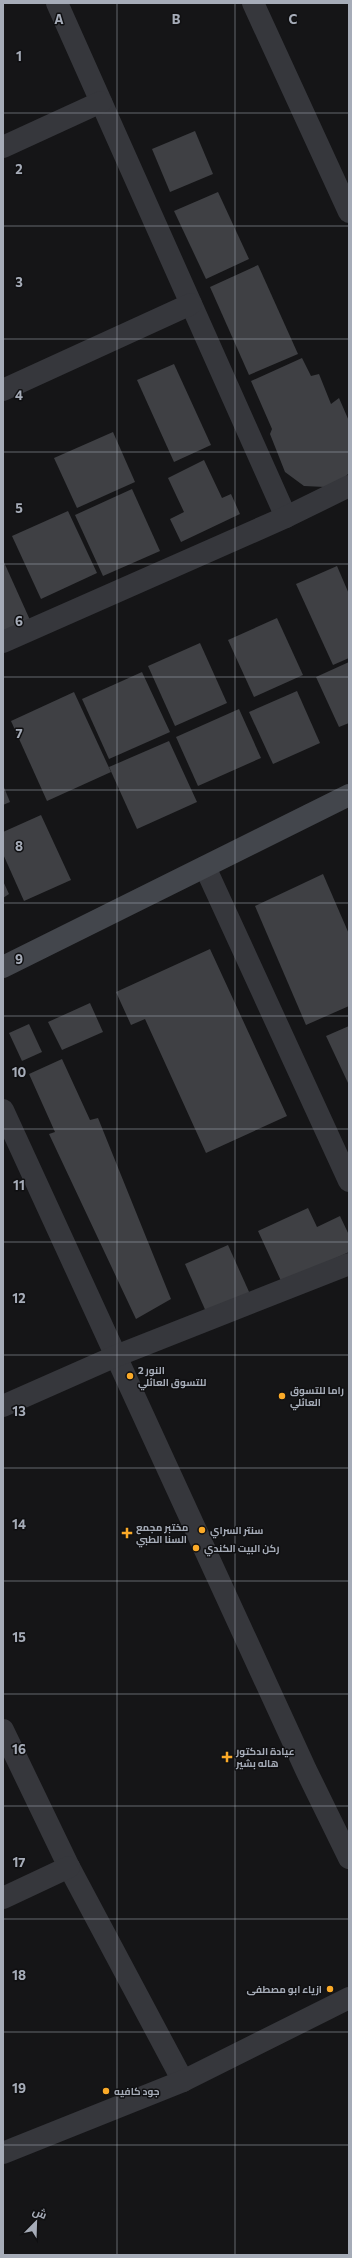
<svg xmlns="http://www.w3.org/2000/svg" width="352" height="2258" font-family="Commissioner,Cairo,sans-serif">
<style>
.building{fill:#3f4044}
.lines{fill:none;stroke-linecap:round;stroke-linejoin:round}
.street{stroke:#36373c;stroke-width:22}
.secondary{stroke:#43464c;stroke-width:22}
.grid{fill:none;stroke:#a6acb8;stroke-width:1;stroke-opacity:0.55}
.poi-dot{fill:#fbaa28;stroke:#101012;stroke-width:1.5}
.labels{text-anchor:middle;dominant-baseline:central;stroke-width:3;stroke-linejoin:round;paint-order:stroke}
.poi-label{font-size:10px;font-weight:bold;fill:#a6acb8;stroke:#101012;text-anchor:start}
.grid-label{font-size:13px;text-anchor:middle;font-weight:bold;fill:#a6acb8;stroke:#101012;stroke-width:3;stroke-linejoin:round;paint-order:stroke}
</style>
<rect width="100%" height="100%" fill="#151517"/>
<g class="building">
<polygon points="195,131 213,174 170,192 152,149"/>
<polygon points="218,192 249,259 206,279 174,211"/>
<polygon points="258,265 298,354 249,375 210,287"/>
<polygon points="302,358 311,376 319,374 331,404 339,398 349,421 349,473 341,481 325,487 304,486 285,472 270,434 272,429 251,381"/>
<polygon points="174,364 211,445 174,462 137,380"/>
<polygon points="113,432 135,482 77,508 54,458"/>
<polygon points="204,460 222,498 231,494 240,514 181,542 170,519 184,512 168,478"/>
<polygon points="132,489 160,551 103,576 75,515"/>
<polygon points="68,511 97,573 41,599 12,536"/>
<polygon points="3,560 30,620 3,631"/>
<polygon points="337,566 349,594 349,658 333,665 296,584"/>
<polygon points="277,618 303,675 254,697 228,640"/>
<polygon points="200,643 227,703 175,726 148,666"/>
<polygon points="349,662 349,723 339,727 316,677"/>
<polygon points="142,672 170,732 109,759 82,699"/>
<polygon points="297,691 320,743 273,764 249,712"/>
<polygon points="74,692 111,772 47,801 11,721"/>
<polygon points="239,709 261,758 198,786 176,737"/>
<polygon points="169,741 197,802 137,829 109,767"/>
<polygon points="3,785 10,802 3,805"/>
<polygon points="41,815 71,880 24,901 3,854 3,832"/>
<polygon points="323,874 349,934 349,1006 306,1025 255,906"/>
<polygon points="3,881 9,894 3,898"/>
<polygon points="210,949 287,1116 206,1153 145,1019 131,1025 116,992"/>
<polygon points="90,1003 103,1032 62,1050 48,1022"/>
<polygon points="29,1024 42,1052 22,1061 9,1033"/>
<polygon points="349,1026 349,1085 326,1036"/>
<polygon points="62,1059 90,1120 98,1118 171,1299 136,1319 49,1134 55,1132 29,1074"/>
<polygon points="308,1208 317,1227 340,1216 349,1235 349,1252 282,1283 258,1231"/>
<polygon points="228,1245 250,1294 207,1314 185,1264"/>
</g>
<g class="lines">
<g class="street">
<polyline points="57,3 286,517"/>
<polyline points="253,3 349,212"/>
<polyline points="3,147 101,102"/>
<polyline points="3,390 191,304"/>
<polyline points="3,642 286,517 349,486"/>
<polyline points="205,867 349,1181"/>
<polyline points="3,1110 306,1770 349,1858"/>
<polyline points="3,1406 116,1356 349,1264"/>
<polyline points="3,1730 69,1867 183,2081"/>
<polyline points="3,1898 69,1867"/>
<polyline points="3,2153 183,2081 349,1998"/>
</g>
<polyline class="secondary" points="3,967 349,795"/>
</g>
<path class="grid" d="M117 3V2255M235 3V2255M3 113H349M3 226H349M3 339H349M3 452H349M3 564H349M3 677H349M3 790H349M3 903H349M3 1016H349M3 1129H349M3 1242H349M3 1355H349M3 1468H349M3 1581H349M3 1694H349M3 1806H349M3 1919H349M3 2032H349M3 2145H349"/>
<g class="poi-dot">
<circle cx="130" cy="1376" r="4"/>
<circle cx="282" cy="1396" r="4"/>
<circle cx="202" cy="1530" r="4"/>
<path d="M125 1527h4v4h4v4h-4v4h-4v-4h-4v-4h4z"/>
<circle cx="196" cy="1548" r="4"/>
<path d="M225 1751h4v4h4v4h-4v4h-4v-4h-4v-4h4z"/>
<circle cx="330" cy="1989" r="4"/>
<circle cx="106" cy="2091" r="4"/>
</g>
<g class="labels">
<g class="poi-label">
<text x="138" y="1370">النور 2<tspan x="138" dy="12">للتسوق العائلي</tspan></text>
<text x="290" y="1390">راما للتسوق<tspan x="290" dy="12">العائلي</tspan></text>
<text x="136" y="1527">مختبر مجمع<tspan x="136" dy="12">السنا الطبي</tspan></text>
<text x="210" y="1530">سنتر السراي</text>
<text x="204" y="1548">ركن البيت الكندي</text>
<text x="236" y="1751">عيادة الدكتور<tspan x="236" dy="12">هاله بشير</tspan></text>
<text x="322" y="1989" text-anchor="end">ازياء ابو مصطفى</text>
<text x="114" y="2091">جود كافيه</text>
</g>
</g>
<g class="grid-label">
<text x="59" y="24">A</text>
<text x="176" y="24">B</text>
<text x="293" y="24">C</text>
<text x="19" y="61">1</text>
<text x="19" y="174">2</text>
<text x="19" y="287">3</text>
<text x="19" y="400">4</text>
<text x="19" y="513">5</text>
<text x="19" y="626">6</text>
<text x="19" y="738">7</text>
<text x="19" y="851">8</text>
<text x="19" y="964">9</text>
<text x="19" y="1077">10</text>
<text x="19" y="1190">11</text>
<text x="19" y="1303">12</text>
<text x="19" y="1416">13</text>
<text x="19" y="1529">14</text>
<text x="19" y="1642">15</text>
<text x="19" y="1754">16</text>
<text x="19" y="1867">17</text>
<text x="19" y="1980">18</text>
<text x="19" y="2093">19</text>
</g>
<rect width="352" height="2258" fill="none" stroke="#a6acb8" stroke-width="8"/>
<g transform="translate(36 2222) rotate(23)" stroke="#101012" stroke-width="3" paint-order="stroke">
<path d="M0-3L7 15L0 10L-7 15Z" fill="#a6acb8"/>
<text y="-6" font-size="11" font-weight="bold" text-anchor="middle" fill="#a6acb8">ش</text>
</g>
</svg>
